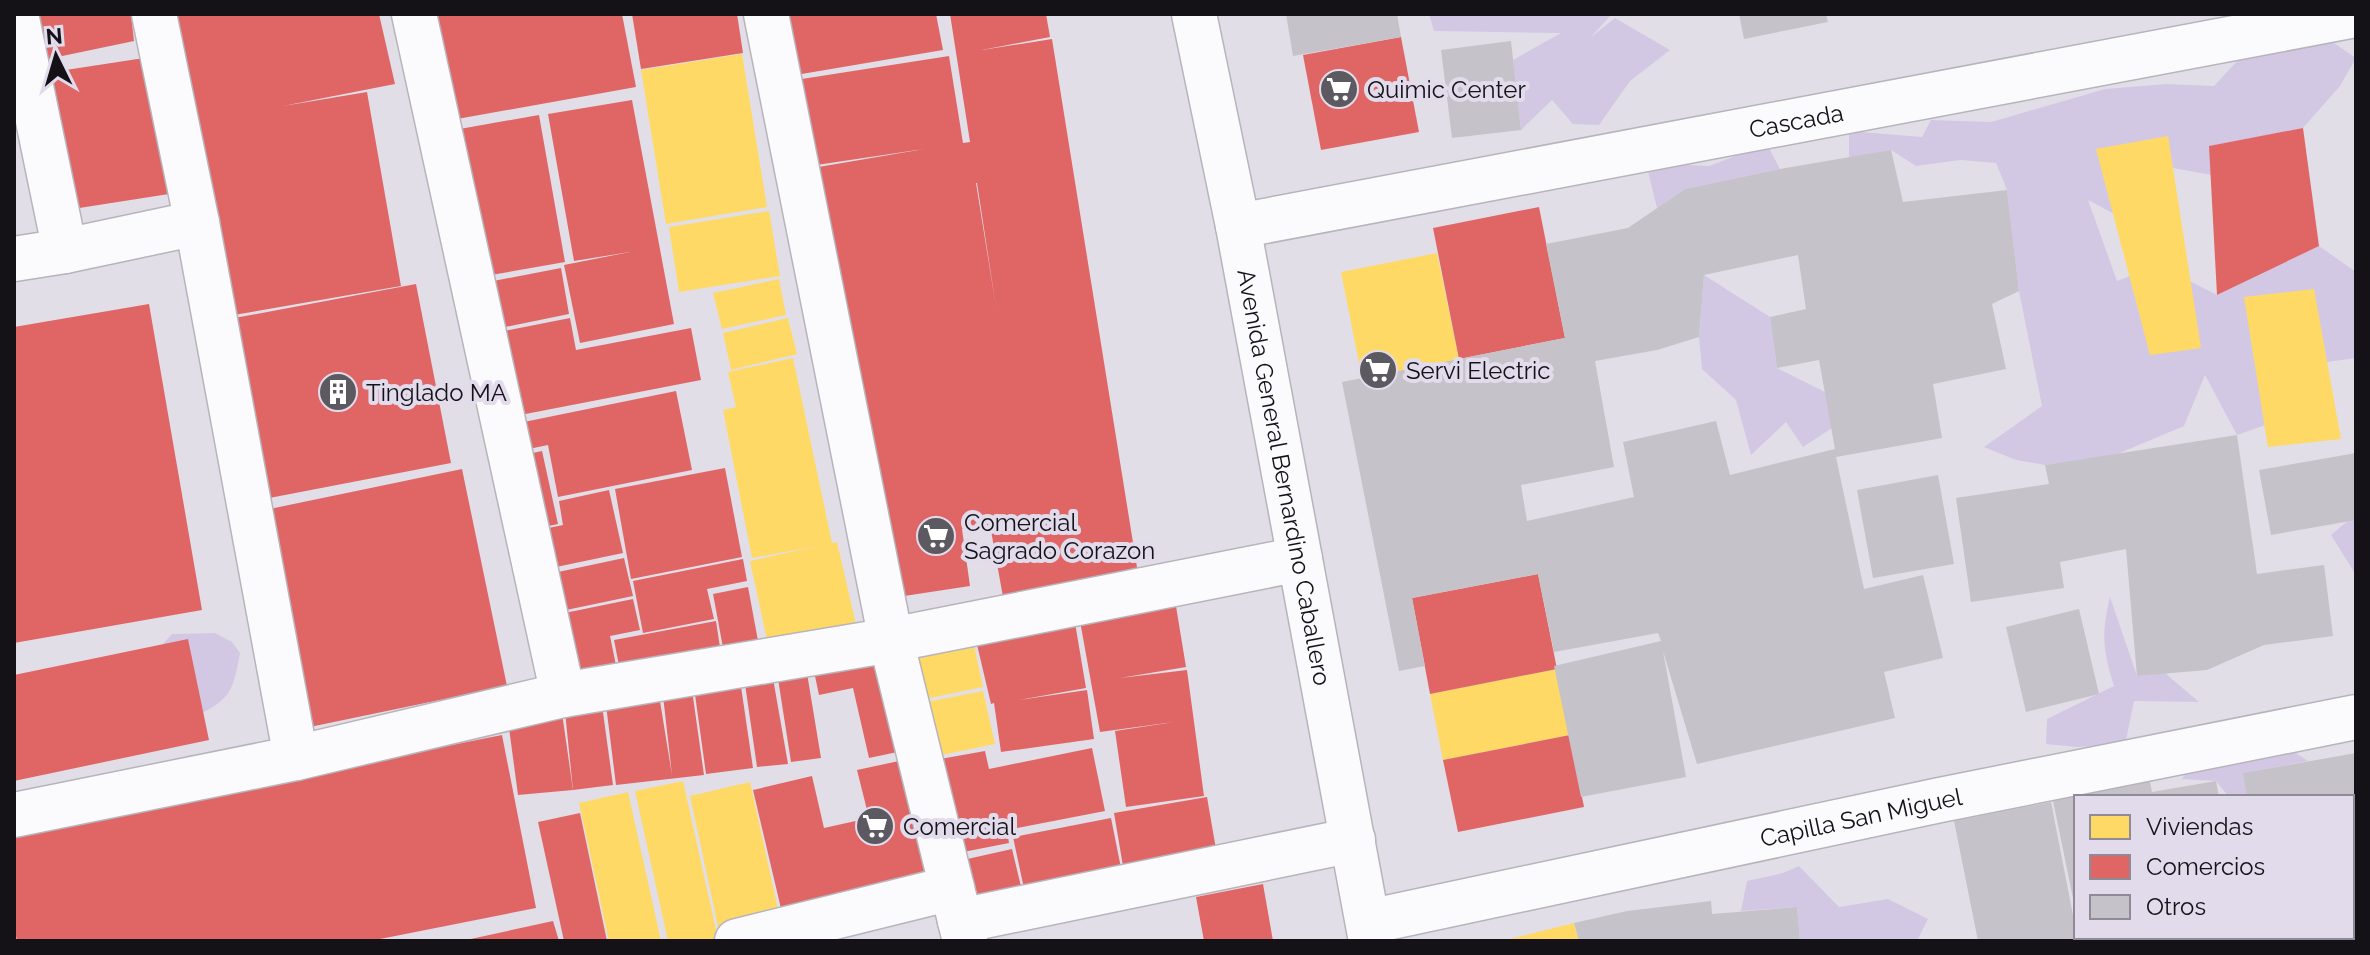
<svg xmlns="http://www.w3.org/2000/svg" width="2370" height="955" font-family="Raleway,sans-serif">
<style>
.green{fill:#d3c8e4}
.homes{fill:#ffd966}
.shops{fill:#e06666;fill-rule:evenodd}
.building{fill:#c5c2c9;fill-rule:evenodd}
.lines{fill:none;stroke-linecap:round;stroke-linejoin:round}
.street-casing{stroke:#b7b4bb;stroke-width:47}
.primary-casing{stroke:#b7b4bb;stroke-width:47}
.street{stroke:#fbfafc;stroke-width:44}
.primary{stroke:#fbfafc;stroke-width:44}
.labels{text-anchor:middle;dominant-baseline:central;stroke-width:8;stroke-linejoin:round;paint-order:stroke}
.poi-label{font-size:24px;fill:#141217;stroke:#e1dbeb;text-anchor:start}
.street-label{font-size:24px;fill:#141217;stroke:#e1dbeb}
</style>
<rect width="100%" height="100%" fill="#e2dee8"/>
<g class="green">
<polygon points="1429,14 1612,14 1590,38 1615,18 1670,50 1630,81 1599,125 1573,124 1552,100 1521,130 1513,60 1561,33 1434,31"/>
<polygon points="2325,37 2356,58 2340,86 2303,128 2210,146 2211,175 2173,168 2137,226 2088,200 2117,281 2158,265 2217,295 2319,246 2356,272 2356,358 2269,370 2303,412 2237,435 2205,375 2184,426 2115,455 2045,465 2016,460 1984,447 2042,406 2019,291 2007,190 1996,163 1960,160 1916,166 1891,150 1849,158 1849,131 1922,137 1931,120 1991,122 2105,89 2167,84 2214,86 2239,59"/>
<polygon points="1767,144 1780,169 1685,189 1657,208 1646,163 1709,166"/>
<polygon points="1704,275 1770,317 1777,368 1825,392 1832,428 1803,447 1786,422 1751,455 1736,400 1702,369 1699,337"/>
<polygon points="2356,514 2356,575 2331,535"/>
<path d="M2110 597 2137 676 2165 673 2199 702 2134 701 2125 745 2077 747 2046 744 2047 719 2114 686C2103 650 2101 635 2110 597Z"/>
<path d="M215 633 232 642 240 653C233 692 230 700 194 717L154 654 172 634Z"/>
<polygon points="2259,728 2308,761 2244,773 2247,797 2229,797 2216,781 2182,779 2205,745"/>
<polygon points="1799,866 1839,907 1888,899 1928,919 1917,941 1800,941 1797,907 1741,911 1747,881 1783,873"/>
</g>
<g class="homes">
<polygon points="742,54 767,207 666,224 641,70"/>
<polygon points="2168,136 2201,348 2150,355 2096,149"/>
<polygon points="769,211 780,276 679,292 669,227"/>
<polygon points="1437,253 1459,359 1362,378 1341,272"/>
<polygon points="779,279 786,315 722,329 713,293"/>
<polygon points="2314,289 2341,439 2268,447 2244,297"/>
<polygon points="788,318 797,354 731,370 723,333"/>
<polygon points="793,358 832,543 837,542 857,629 769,649 750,561 818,546 752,558 723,410 736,407 728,372"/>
<polygon points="971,632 983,687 916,701 904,647"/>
<polygon points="1557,669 1570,735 1443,760 1430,694"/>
<polygon points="983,691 995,744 927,758 916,704"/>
<polygon points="683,781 718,939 709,941 668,941 635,791"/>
<polygon points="750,782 781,923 720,936 690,796"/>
<polygon points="628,792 661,941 609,941 579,803"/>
<polygon points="1574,923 1579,941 1506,941 1506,940"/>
</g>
<g class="shops">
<polygon points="37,14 131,14 134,41 48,59"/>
<polygon points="177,14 379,14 395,84 283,106 367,92 401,286 228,316"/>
<polygon points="426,14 622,14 636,87 446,121"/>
<polygon points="632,14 737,14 743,53 641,69"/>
<polygon points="772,14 936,14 943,50 784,77"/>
<path d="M950 14H1046L1050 37 982 50 1052 39 1140 586 1005 608 990 525 962 529 970 586 891 598 801 170 924 149 803 167 789 81 949 56 963 143 970 142ZM976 183H977L996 307 985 239Z"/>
<polygon points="1401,37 1419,132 1321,150 1303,55"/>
<polygon points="144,58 169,194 73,209 46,73"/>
<polygon points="632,100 674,324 580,343 564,265 630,252 574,261 548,114"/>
<polygon points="539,115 565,262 480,277 454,130"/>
<polygon points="2303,128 2319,246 2217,295 2209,146"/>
<polygon points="1539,207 1565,338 1459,359 1433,228"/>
<polygon points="561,268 569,314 491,330 483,283"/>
<polygon points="416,284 451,463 259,500 224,320"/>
<polygon points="149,304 202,610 14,643 14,327"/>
<polygon points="570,318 576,350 691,328 701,380 510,417 494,333"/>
<polygon points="676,391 692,470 558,497 548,445 519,451 514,424"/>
<polygon points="542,451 558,524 534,529 519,456"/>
<polygon points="725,468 742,557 631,579 615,489"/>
<polygon points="462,469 507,686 305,728 260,511"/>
<polygon points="609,490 623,553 542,570 534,531 563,525 559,501"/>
<polygon points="624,558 633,596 552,613 544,575"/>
<polygon points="743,559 747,581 707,589 714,619 643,633 633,581"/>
<polygon points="1538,574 1557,669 1430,694 1412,598"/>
<polygon points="748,587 759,646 724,653 713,594"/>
<polygon points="1174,594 1186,667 1120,678 1187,670 1204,796 1126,807 1115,731 1174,722 1100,732 1078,610"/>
<polygon points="633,599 640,630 610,636 617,670 569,680 555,615"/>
<polygon points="1073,611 1086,688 1019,700 1087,690 1094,739 1001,752 994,703 991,704 974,632"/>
<polygon points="716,621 721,654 620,671 614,640"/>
<polygon points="188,639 209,740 14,781 14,675"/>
<polygon points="883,646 907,750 869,758 853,688 819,695 812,662"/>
<polygon points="805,661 821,758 791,762 776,666"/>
<polygon points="771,667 788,764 757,767 743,670"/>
<polygon points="739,673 753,768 706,774 693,680"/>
<polygon points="691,683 704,775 616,785 605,697 658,689 672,775 662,687"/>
<polygon points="601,698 613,785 573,790 564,702"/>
<polygon points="561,706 573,790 518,795 507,713"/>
<polygon points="502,735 536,908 370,941 17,941 14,926 14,832"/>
<polygon points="1570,735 1584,807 1458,832 1443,760"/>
<polygon points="1092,748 1105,811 1007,830 1009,843 948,855 929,761 985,751 989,769"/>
<polygon points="913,758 942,879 783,917 753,790 812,776 824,828 869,818 857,770"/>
<polygon points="1207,797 1217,855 1124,872 1114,813"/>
<polygon points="580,813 607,941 564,941 538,822"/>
<polygon points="1111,818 1123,878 1026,898 1013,837"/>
<polygon points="1012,849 1024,899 965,913 954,862"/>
<polygon points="1263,884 1273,941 1204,941 1196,897"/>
<polygon points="553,921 559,941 466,941 466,940"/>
</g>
<g class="building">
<polygon points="1286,14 1397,14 1401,37 1293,56"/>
<polygon points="1739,14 1826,14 1828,22 1744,39"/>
<polygon points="1511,41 1521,130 1452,138 1441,50"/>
<path d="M1891 150 1903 202 2007 190 2019 291 1992 304 2006 369 1933 384 1942 438 1836 457 1864 589 1923 575 1943 658 1884 672 1895 718 1697 764 1663 651 1686 777 1581 797 1554 666 1661 641 1658 633 1554 652 1538 574 1412 598 1425 666 1399 671 1342 382 1565 338 1546 244 1628 228 1685 189 1780 169ZM1798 255 1806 309 1770 317 1777 368 1819 360 1835 449 1730 475 1716 421 1623 442 1634 497 1527 521 1521 485 1614 467 1595 361 1657 350 1699 337 1704 275Z"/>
<polygon points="2237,435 2257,574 2324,565 2333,636 2264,645 2207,670 2137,676 2126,549 2060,562 2064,588 1971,602 1956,498 2049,484 2045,465"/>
<polygon points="2356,453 2356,520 2271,535 2259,470"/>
<polygon points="1938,475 1954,564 1873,578 1857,490"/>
<polygon points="2079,609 2099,694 2026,712 2006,627"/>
<polygon points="2356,753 2356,849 2352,849 2352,797 2247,797 2243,773"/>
<polygon points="2148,772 2152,792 2216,781 2219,797 2076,797 2075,908 2051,791"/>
<polygon points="2051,802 2078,941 1978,941 1954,821"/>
<polygon points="2356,874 2356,941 2199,941 2198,937 2352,937 2352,875"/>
<polygon points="1711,901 1712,914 1797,907 1800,941 1579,941 1574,923 1627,911"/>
<polygon points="2080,937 2180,937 2181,941 2081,941"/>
</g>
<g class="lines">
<g class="street-casing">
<g id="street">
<polyline points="16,14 65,251"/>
<polyline points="154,14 197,223 296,758"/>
<polyline points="414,14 563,695"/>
<polyline points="766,14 891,640 965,941"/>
<path id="s1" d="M1238 226 2356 15"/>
<polyline points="14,259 65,251 197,223"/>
<polyline points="14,815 296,758 563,695 891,640 1300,559"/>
<polyline points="960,921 1353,840"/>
<path id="s2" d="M1368 922 1940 800 2356 717"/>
<polyline points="737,941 952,888"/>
</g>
</g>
<g class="primary-casing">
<g id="primary">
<path id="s3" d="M1194 14 1238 226 1371 941"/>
</g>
</g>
<use href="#street" class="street"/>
<use href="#primary" class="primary"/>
</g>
<defs>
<g id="supermarket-disc" transform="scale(2)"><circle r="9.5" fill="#5c5960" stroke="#e1dbeb"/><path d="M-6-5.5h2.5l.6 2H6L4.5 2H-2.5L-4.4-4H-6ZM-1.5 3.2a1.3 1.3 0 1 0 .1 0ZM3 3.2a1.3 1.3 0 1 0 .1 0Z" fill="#fff"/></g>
<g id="building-disc" transform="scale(2)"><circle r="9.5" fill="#5c5960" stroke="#e1dbeb"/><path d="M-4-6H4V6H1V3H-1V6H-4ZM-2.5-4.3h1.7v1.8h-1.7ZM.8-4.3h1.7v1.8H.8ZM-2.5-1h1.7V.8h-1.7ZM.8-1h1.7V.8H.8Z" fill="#fff"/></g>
</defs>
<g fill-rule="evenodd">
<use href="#supermarket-disc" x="1339" y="89"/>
<use href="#supermarket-disc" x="1378" y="370"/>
<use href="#building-disc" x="338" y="392"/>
<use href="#supermarket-disc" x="936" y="536"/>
<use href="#supermarket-disc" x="875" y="826"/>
</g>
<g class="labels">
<g class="poi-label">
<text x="1367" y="89">Quimic Center</text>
<text x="1406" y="370">Servi Electric</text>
<text x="366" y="392">Tinglado MA</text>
<text x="964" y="522">Comercial<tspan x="964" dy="28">Sagrado Corazon</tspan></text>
<text x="903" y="826">Comercial</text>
</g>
<g class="street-label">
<text stroke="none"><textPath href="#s1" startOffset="568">Cascada</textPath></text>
<text stroke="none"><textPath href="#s3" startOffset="472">Avenida General Bernardino Caballero</textPath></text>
<text stroke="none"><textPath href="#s2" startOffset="504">Capilla San Miguel</textPath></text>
</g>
</g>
<rect width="2370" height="955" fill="none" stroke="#141217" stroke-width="32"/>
<rect x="2074" y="795" width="280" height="144" fill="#e1dbeb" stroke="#8f8b96" stroke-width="2"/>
<rect x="2090" y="815" width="40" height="24" fill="#ffd966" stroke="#8f8b96" stroke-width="2"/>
<text x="2146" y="835" font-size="24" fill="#141217">Viviendas</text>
<rect x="2090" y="855" width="40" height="24" fill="#e06666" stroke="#8f8b96" stroke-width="2"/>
<text x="2146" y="875" font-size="24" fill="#141217">Comercios</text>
<rect x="2090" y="895" width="40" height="24" fill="#c5c2c9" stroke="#8f8b96" stroke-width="2"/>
<text x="2146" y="915" font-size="24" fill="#141217">Otros</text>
<g transform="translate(56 56) rotate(355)" stroke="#e1dbeb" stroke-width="6" paint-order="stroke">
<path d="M0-6L14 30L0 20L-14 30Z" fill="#141217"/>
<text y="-12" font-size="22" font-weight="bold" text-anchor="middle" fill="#141217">N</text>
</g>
</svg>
